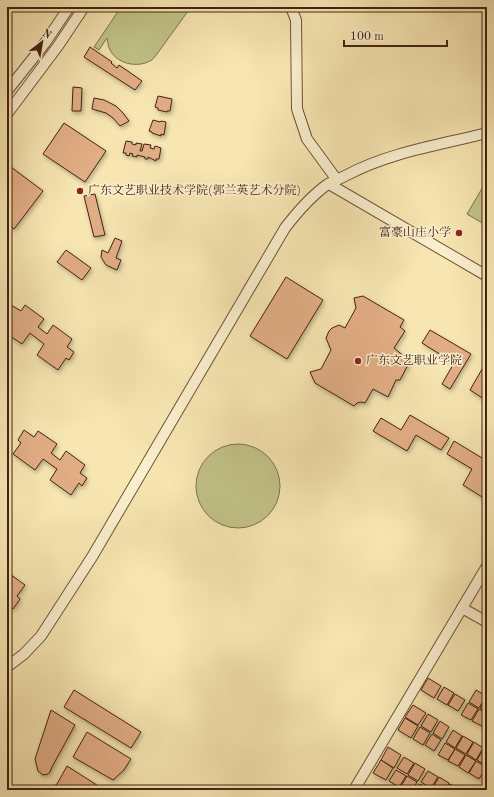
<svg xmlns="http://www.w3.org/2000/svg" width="494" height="797" font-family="'Old Standard TT','Noto Serif SC',serif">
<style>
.green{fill:#c2c388;stroke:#82724c}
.building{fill:#e1ad85;stroke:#432211;filter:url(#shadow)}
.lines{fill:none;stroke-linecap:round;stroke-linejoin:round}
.minor-casing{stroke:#705339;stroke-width:12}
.minor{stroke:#faefcd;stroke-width:10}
.poi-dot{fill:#8f2418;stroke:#faefcd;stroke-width:1.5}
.labels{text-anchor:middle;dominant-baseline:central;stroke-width:3;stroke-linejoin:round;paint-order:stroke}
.poi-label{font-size:12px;fill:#432211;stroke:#faefcd;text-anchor:start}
</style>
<defs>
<filter id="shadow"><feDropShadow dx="1.5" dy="2.5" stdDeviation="2" flood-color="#0004"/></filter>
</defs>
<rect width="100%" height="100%" fill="#f7e6b2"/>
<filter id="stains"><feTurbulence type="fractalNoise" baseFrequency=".005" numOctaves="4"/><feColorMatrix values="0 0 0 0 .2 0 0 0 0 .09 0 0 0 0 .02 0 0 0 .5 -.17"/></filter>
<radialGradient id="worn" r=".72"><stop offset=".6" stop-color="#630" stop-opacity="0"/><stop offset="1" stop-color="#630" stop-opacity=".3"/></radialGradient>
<g class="green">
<path d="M121 7H191L157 54C155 56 153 60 150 61 137 68 117 64 110 50 108 47 108 42 107 38L99 50 94 47Z"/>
<polygon points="487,180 487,220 484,224 467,214"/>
<circle cx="238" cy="486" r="42"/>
</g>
<g class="building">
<polygon points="90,47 112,62 111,63 117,68 119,65 142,81 135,90 84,57"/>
<polygon points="73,87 82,88 81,111 72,111"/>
<polygon points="158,96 172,99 170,111 167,111 167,112 158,110 158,108 155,107"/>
<polygon points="94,98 104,100 116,106 123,113 129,121 120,126 113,118 106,113 92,109"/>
<polygon points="153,120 160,122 161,121 166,122 164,135 161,134 161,136 152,133 152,132 149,131"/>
<polygon points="64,123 106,151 85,182 43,154"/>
<polygon points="126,141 132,142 132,144 136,145 136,143 142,144 140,151 142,151 144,144 151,145 150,148 154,149 155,146 161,148 159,159 156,159 156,161 148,157 148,159 145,159 145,157 137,155 137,157 132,156 133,154 130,153 129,156 126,155 126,153 123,153"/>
<polygon points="7,164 43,191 14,229 7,223"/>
<polygon points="95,194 105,235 94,237 84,196"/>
<polygon points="115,238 122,241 116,258 121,260 117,270 106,265 101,257 102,250 108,253"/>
<polygon points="66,250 91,268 82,280 57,262"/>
<polygon points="286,277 323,300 287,359 250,336"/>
<polygon points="363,296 404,320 400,327 405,331 394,348 410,361 400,380 396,380 388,397 373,389 365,403 361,402 357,403 354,406 315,383 310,372 321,369 331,350 326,338 329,331 332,328 339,325 345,328 356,308 354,298"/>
<polygon points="11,305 21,311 25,305 44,319 38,327 47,334 53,325 72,339 67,347 74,352 69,360 66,358 58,370 37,355 44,344 30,333 22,344 7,334 7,311"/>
<polygon points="430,330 471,354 450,389 442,384 454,363 422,343"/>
<polygon points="485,364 487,365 487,394 484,399 470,390"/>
<polygon points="410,415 449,438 441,450 416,435 407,451 373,431 381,418 401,430"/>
<polygon points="24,430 34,437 38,431 57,444 51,453 60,460 66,451 85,465 80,473 87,478 82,486 79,483 71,495 50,480 57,469 43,459 35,470 13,454 21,443 18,440"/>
<polygon points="454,441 487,461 487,474 483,480 487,482 487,500 463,485 472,469 447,454"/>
<polygon points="7,572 25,585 17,596 20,599 13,609 7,604"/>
<polygon points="428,678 441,686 434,698 421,690"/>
<polygon points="444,687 454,693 447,705 437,699"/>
<polygon points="74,690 141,732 131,748 64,707"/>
<polygon points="476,690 486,696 479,708 469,702"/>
<polygon points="455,694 465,700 458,711 448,705"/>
<polygon points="487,696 487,712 480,708"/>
<polygon points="468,703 478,709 471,720 461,715"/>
<polygon points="413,705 426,713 418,725 405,717"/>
<polygon points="479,709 487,714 487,717 482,726 472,721"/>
<polygon points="51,710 75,725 52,767 50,772 48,774 43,775 38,771 35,759"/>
<polygon points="428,714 438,720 431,732 421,726"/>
<polygon points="405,718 418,726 411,738 398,730"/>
<polygon points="440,721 449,727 442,739 433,733"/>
<polygon points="420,727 430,733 423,745 413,739"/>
<polygon points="453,730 462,736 455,748 446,742"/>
<polygon points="87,732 131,759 124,770 113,780 73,757"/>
<polygon points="432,734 441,740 434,751 425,745"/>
<polygon points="463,736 473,742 466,754 456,748"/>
<polygon points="474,742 483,748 476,760 467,754"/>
<polygon points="445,743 455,749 448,760 438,755"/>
<polygon points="388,747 401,755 394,768 381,760"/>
<polygon points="484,748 487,750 487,766 477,760"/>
<polygon points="455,749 465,755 458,766 448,761"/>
<polygon points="466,755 476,761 468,773 459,767"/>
<polygon points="404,757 414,763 407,774 397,768"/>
<polygon points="381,760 393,768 386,780 373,773"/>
<polygon points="476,761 486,767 479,779 469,773"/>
<polygon points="415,763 425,769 418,781 408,775"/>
<polygon points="67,766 103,789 101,790 51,790 53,787 57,784"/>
<polygon points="396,770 406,776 399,787 389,781"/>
<polygon points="428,771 438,777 431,788 421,782"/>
<polygon points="407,776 417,782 412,790 404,790 400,788"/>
<polygon points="439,777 449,783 445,790 432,789"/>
<polygon points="420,784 430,790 416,790"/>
<polygon points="450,784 459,789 459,790 446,790"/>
</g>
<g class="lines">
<g class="minor-casing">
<g id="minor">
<polyline points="291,7 296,20 297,109 307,139 337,180"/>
<polyline points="7,91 45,43 69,7"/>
<polyline points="7,114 58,46 84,7"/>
<polyline points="329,184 487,276"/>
<polyline points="462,608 487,622"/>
<path d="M7 667 24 654 41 636 92 557 285 228C298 211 311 196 328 184 334 181 341 178 347 175 390 152 440 145 487 133"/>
<polyline points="354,790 487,566"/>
</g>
</g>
<use href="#minor" class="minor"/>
</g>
<g class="poi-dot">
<circle cx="80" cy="191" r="4"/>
<circle cx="459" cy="233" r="4"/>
<circle cx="358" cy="361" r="4"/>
</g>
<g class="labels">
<g class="poi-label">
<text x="88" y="191">广东文艺职业技术学院(郭兰英艺术分院)</text>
<text x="451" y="233" text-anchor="end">富豪山庄小学</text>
<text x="366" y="361">广东文艺职业学院</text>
</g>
</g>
<rect width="494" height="797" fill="none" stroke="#f7e6b2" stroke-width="24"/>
<rect x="8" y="8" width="478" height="781" fill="none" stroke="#432211" stroke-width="2"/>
<rect x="12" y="12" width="470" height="773" fill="none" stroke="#432211"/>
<g transform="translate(42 42) rotate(31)" stroke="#faefcd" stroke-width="3" paint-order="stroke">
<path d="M0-3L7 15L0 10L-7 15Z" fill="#432211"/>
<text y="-6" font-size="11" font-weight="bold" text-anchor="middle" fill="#432211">N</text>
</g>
<path d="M344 40v6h103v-6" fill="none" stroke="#432211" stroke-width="2"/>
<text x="350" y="40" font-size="12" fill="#432211" stroke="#faefcd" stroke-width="3" paint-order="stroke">100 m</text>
<rect width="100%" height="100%" filter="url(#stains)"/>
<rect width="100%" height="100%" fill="url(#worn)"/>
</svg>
